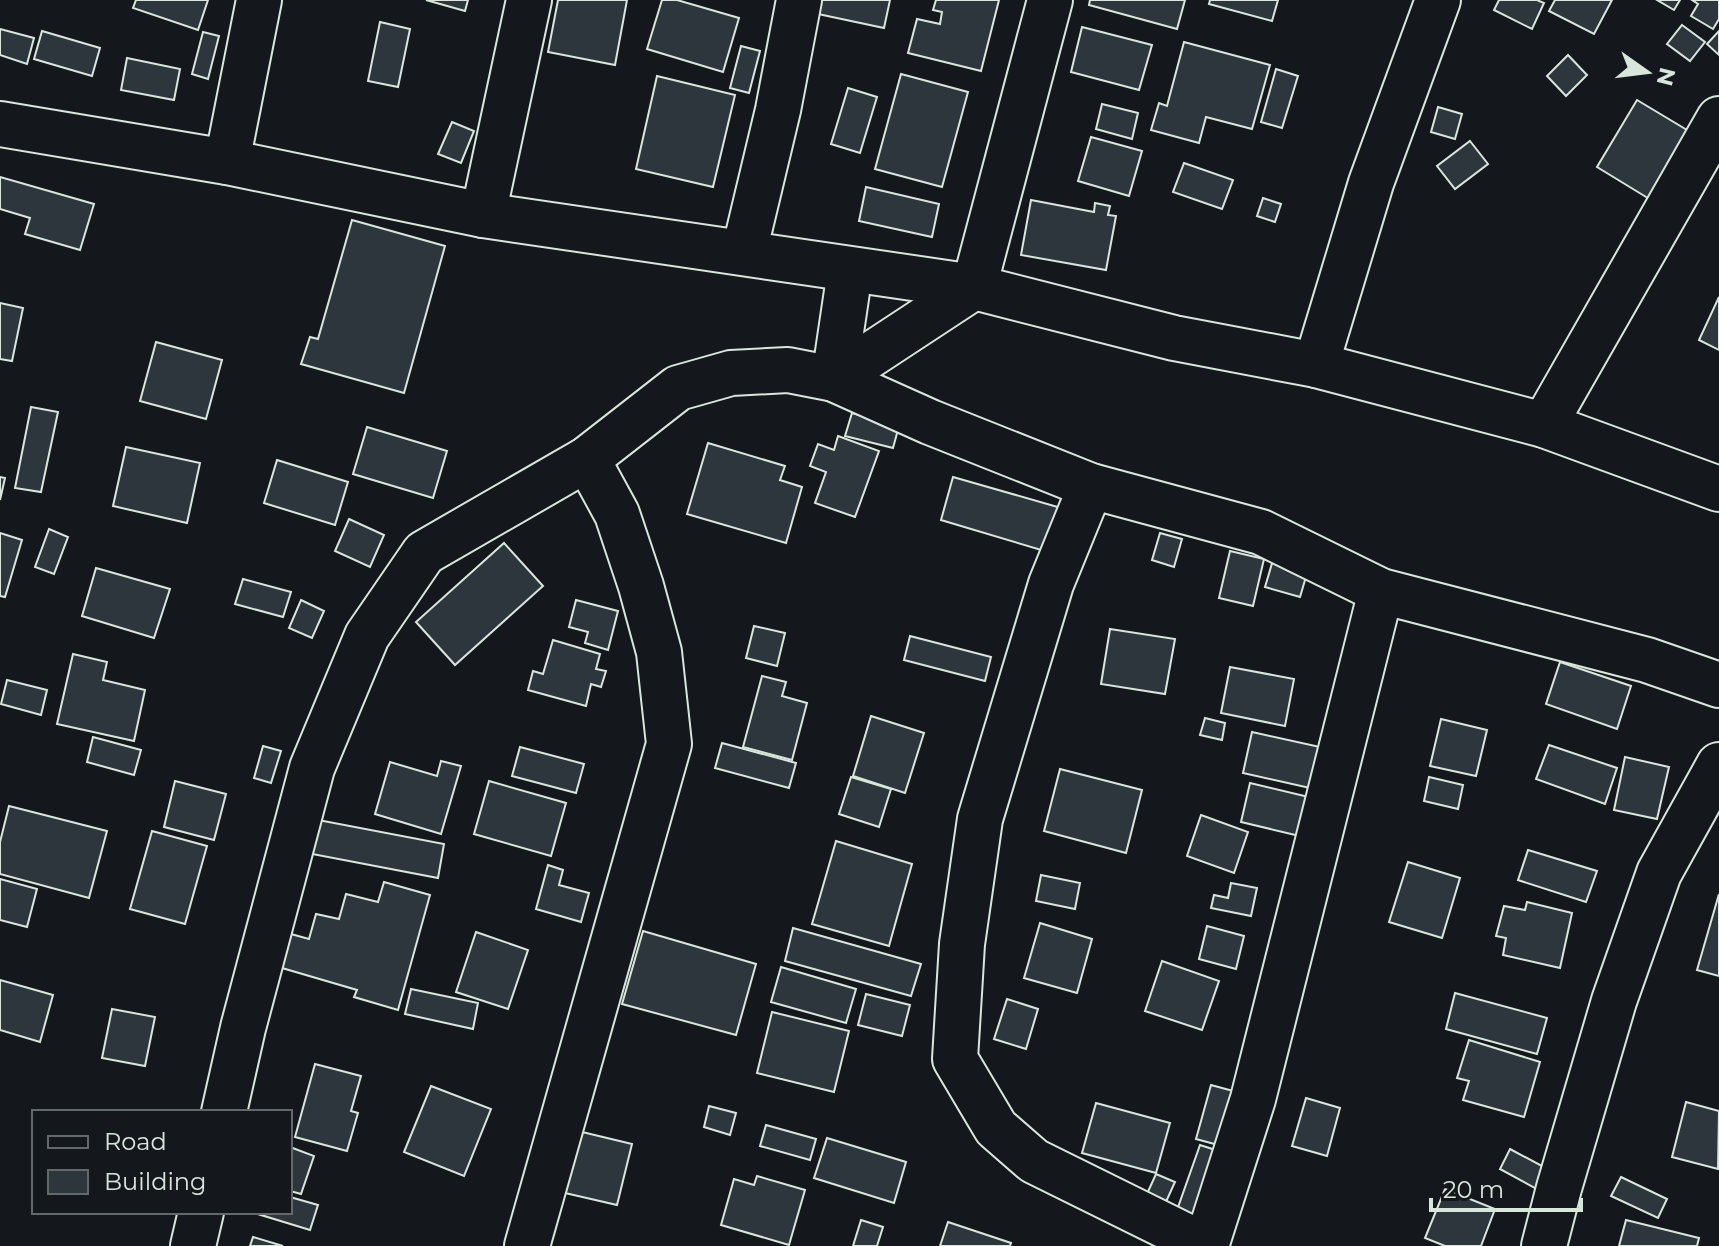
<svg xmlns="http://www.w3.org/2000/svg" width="1719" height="1246" font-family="Montserrat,sans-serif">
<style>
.building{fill:#2c363c;stroke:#d8e6dc;stroke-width:2}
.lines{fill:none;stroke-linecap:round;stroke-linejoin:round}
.minor-casing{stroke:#d8e6dc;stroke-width:48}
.minor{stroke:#14181c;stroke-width:44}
</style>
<rect width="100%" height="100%" fill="#14181c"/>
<g class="building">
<polygon points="136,0 208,0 198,30 133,8"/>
<polygon points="426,0 468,0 465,11"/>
<polygon points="558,0 627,0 615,65 548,52"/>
<polygon points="662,0 677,0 739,18 723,72 647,49"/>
<polygon points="821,0 890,0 884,28 818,14"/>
<polygon points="936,0 999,0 981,71 908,53 917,19 940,24 942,12 933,10"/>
<polygon points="1090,0 1185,0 1177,29 1089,5"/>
<polygon points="1210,0 1278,0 1272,21 1209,4"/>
<polygon points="1499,0 1537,0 1544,3 1532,29 1494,10"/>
<polygon points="1555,0 1612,0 1594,34 1549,11"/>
<polygon points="1657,0 1680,0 1674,10"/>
<polygon points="1692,0 1719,0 1719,19 1713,29 1691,16 1698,4"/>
<polygon points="380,22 410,29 398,87 368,81"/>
<polygon points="1682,25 1705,42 1690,61 1667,44"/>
<polygon points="1082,27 1152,45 1139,90 1071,72"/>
<polygon points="0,29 34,38 27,64 0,55"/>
<polygon points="42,31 100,48 92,76 34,59"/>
<polygon points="1719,31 1719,55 1707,44"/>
<polygon points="203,32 219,36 208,79 192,74"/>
<polygon points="1184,42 1270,65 1252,129 1206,117 1199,143 1151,130 1159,103 1167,106"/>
<polygon points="741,46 760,51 749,93 730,88"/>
<polygon points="1568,55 1587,75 1566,96 1547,76"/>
<polygon points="127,58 180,69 174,100 121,90"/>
<polygon points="1276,69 1298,76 1282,128 1261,122"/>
<polygon points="901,74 968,92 942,187 875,169"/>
<polygon points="657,76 735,95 713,187 636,169"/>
<polygon points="848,88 877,97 860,153 831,144"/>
<polygon points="1637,100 1692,133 1651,200 1597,167"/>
<polygon points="1102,104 1138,113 1132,139 1096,129"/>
<polygon points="1438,107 1462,114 1455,139 1431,132"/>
<polygon points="452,122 474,131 461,163 438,154"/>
<polygon points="1091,137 1142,151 1129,196 1078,181"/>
<polygon points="1470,141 1488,164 1455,189 1437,166"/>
<polygon points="1184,163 1233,180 1222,209 1173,192"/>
<polygon points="0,177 94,204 80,250 25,234 30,218 0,209"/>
<polygon points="866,187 939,204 932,237 859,221"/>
<polygon points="1263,198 1281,204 1275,222 1257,216"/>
<polygon points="1031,200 1094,212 1095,203 1110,206 1108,215 1116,216 1106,270 1021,255"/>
<polygon points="352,220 445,246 404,393 301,364 310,337 318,339"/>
<polygon points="1719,297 1719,350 1699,340"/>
<polygon points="0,303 23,308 12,361 0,359"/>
<polygon points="156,342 222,360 206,419 140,401"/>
<polygon points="31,407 58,412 41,492 15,488"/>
<polygon points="852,413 899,426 893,448 845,436"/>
<polygon points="367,427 447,451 433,498 353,474"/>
<polygon points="838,436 879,451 855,517 815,503 826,472 810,466 818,444 834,450"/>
<polygon points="708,443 785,466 780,480 802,487 786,543 687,514"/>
<polygon points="126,447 200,463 187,523 113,506"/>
<polygon points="277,460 348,482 335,525 264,503"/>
<polygon points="0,477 5,478 0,500"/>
<polygon points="953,477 1061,508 1048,552 941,520"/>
<polygon points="349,519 384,535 370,567 335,551"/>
<polygon points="49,529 68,537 54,574 35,567"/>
<polygon points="0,533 22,540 5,597 0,596"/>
<polygon points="1160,533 1182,539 1174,567 1152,560"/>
<polygon points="504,543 543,586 455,665 416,622"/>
<polygon points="1230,551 1264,559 1253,606 1219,598"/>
<polygon points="1273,560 1308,570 1300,597 1265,587"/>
<polygon points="96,568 170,589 154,638 82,616"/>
<polygon points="243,579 291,592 283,617 235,604"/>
<polygon points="301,600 324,611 312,638 289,628"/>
<polygon points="576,600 618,611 608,650 585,643 588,632 569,627"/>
<polygon points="754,626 785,633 777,666 746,658"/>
<polygon points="1110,629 1175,639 1165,694 1101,684"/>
<polygon points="910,636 991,657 985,681 904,660"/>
<polygon points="553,640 600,654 596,669 606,671 601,687 591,684 586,706 528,690 533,671 543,674"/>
<polygon points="73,654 107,662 103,680 145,690 134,741 57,724"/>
<polygon points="1560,662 1631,686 1617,729 1546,704"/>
<polygon points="1230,667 1294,679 1285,726 1221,713"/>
<polygon points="762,676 786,682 782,696 807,703 792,760 743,747"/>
<polygon points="7,680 47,690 41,715 1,704"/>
<polygon points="871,716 924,733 905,793 853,776"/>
<polygon points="1205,718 1225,723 1222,740 1200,735"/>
<polygon points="1441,719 1487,730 1476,776 1430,766"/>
<polygon points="1252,732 1329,749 1319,790 1243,773"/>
<polygon points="93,737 141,750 134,775 87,762"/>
<polygon points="722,743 796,763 789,788 715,768"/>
<polygon points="1549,745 1617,768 1605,804 1536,779"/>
<polygon points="263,746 281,751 271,783 254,778"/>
<polygon points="520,747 584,764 576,793 512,776"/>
<polygon points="1625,757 1669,767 1657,819 1614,810"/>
<polygon points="441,761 461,766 441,834 375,814 390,762 437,776"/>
<polygon points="1060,769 1142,790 1126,853 1044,831"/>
<polygon points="851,777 891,789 879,827 839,814"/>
<polygon points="1429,777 1463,785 1458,809 1424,801"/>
<polygon points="175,781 226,794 214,840 164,827"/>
<polygon points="489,781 566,803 551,856 474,834"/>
<polygon points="1250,783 1317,799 1308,838 1241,822"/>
<polygon points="9,806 107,831 89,898 0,874 0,842"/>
<polygon points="1201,815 1248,832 1234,873 1187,856"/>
<polygon points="313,819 444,844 438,878 307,853"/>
<polygon points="152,831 207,846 185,924 130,909"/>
<polygon points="836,841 912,864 889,946 812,924"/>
<polygon points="1528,850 1597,871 1586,902 1518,880"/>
<polygon points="1408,862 1460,878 1442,938 1389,922"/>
<polygon points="548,865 563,870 559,885 589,893 581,922 536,909"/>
<polygon points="1041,875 1080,883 1075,909 1036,901"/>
<polygon points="0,879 37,889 27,927 0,920"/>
<polygon points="384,882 430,895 398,1010 354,997 357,990 282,968 291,934 309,939 316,914 339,919 346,894 378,902"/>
<polygon points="1231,883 1257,888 1251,916 1211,908 1214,895 1228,898"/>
<polygon points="1719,894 1719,976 1697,970"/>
<polygon points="1527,902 1572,913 1560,968 1503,955 1506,938 1496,936 1504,906 1525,910"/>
<polygon points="1040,923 1092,939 1077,993 1024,978"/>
<polygon points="1207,926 1244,936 1236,969 1199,959"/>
<polygon points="793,928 921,964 911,996 785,961"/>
<polygon points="643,931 756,964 736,1035 622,1004"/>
<polygon points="476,932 528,950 508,1009 456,992"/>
<polygon points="1162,961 1219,981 1202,1030 1145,1011"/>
<polygon points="781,967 856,989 846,1023 771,1002"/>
<polygon points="0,980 53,995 40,1042 0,1030"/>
<polygon points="411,989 478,1003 473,1029 405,1014"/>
<polygon points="1455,993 1547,1018 1537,1054 1446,1029"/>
<polygon points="866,994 910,1005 902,1036 858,1025"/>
<polygon points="1007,999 1038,1009 1026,1049 994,1039"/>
<polygon points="112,1009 155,1017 145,1066 102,1058"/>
<polygon points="772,1012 849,1031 834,1092 757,1073"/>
<polygon points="1469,1040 1540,1062 1524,1117 1463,1100 1469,1081 1457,1078"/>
<polygon points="315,1064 361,1076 351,1111 358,1113 347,1151 295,1137"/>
<polygon points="1211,1085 1248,1095 1233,1149 1196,1139"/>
<polygon points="431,1086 491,1109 464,1176 404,1152"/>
<polygon points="1306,1098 1340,1108 1327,1156 1292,1146"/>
<polygon points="1686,1102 1719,1111 1718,1169 1672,1157"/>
<polygon points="1096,1103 1170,1123 1156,1173 1082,1153"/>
<polygon points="709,1106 736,1113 730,1135 704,1127"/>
<polygon points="766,1125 816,1139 810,1160 760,1146"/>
<polygon points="578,1131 632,1144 617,1205 565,1193"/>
<polygon points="827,1138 906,1162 894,1203 814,1178"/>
<polygon points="1200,1145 1231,1155 1207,1224 1176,1213"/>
<polygon points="290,1147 314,1156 301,1194 290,1191"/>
<polygon points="1510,1149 1555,1173 1544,1193 1500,1169"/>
<polygon points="1156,1174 1175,1182 1165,1204 1146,1196"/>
<polygon points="757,1176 805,1190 789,1245 721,1225 734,1179 754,1185"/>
<polygon points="1621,1177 1667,1199 1658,1218 1611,1196"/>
<polygon points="1445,1189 1495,1209 1481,1246 1445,1246 1425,1238"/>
<polygon points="290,1197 318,1205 310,1230 251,1212 290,1212"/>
<polygon points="861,1220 883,1227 877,1246 853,1246"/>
<polygon points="1626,1220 1699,1238 1697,1246 1619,1246"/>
<polygon points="948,1222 1011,1243 1010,1246 940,1246"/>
<polygon points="253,1237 283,1246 250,1246"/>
</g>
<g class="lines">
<g class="minor-casing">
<g id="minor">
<polyline points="0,124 227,162 483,215 974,287 1174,338 1316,365 1544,425 1719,489"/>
<polyline points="227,162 259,0"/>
<polyline points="483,215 529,0"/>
<polyline points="744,252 778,110 799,0"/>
<polyline points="1316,365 1371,183 1438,0"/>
<polyline points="834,379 974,287 1050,0"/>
<polyline points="834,379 850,271"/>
<polyline points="1544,425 1719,119"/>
<polyline points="1091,486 1051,584 980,819 962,944 955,1059 996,1128 1034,1161 1206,1246"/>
<polyline points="224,1112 243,1028 312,768 367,636 424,553 587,459 678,388 731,373 788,370 834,379 930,422 1091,486 1261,532 1381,591 1647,660 1719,685"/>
<polyline points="193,1246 201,1212"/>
<polyline points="527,1246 669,744 659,652 641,586 617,514 587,459"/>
<polyline points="1206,1246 1253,1099 1381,591"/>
<polyline points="1544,1246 1559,1188 1614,1001 1659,873 1719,765"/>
</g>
</g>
<use href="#minor" class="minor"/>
</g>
<rect x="32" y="1110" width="260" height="104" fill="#14181c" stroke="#626a69" stroke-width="2"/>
<rect x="48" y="1136" width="40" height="12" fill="#14181c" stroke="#626a69" stroke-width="2"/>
<text x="104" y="1150" font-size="24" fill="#d8e6dc">Road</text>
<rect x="48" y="1170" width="40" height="24" fill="#2c363c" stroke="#626a69" stroke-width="2"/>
<text x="104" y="1190" font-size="24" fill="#d8e6dc">Building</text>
<g transform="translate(1647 72) rotate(104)" stroke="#14181c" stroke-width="6" paint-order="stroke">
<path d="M0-6L14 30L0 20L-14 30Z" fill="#d8e6dc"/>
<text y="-12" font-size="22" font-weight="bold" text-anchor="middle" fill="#d8e6dc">N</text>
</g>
<path d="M1431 1198v12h150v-12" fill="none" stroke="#d8e6dc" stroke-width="4"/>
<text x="1443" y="1198" font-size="24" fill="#d8e6dc" stroke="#14181c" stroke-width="6" paint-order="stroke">20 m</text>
</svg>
